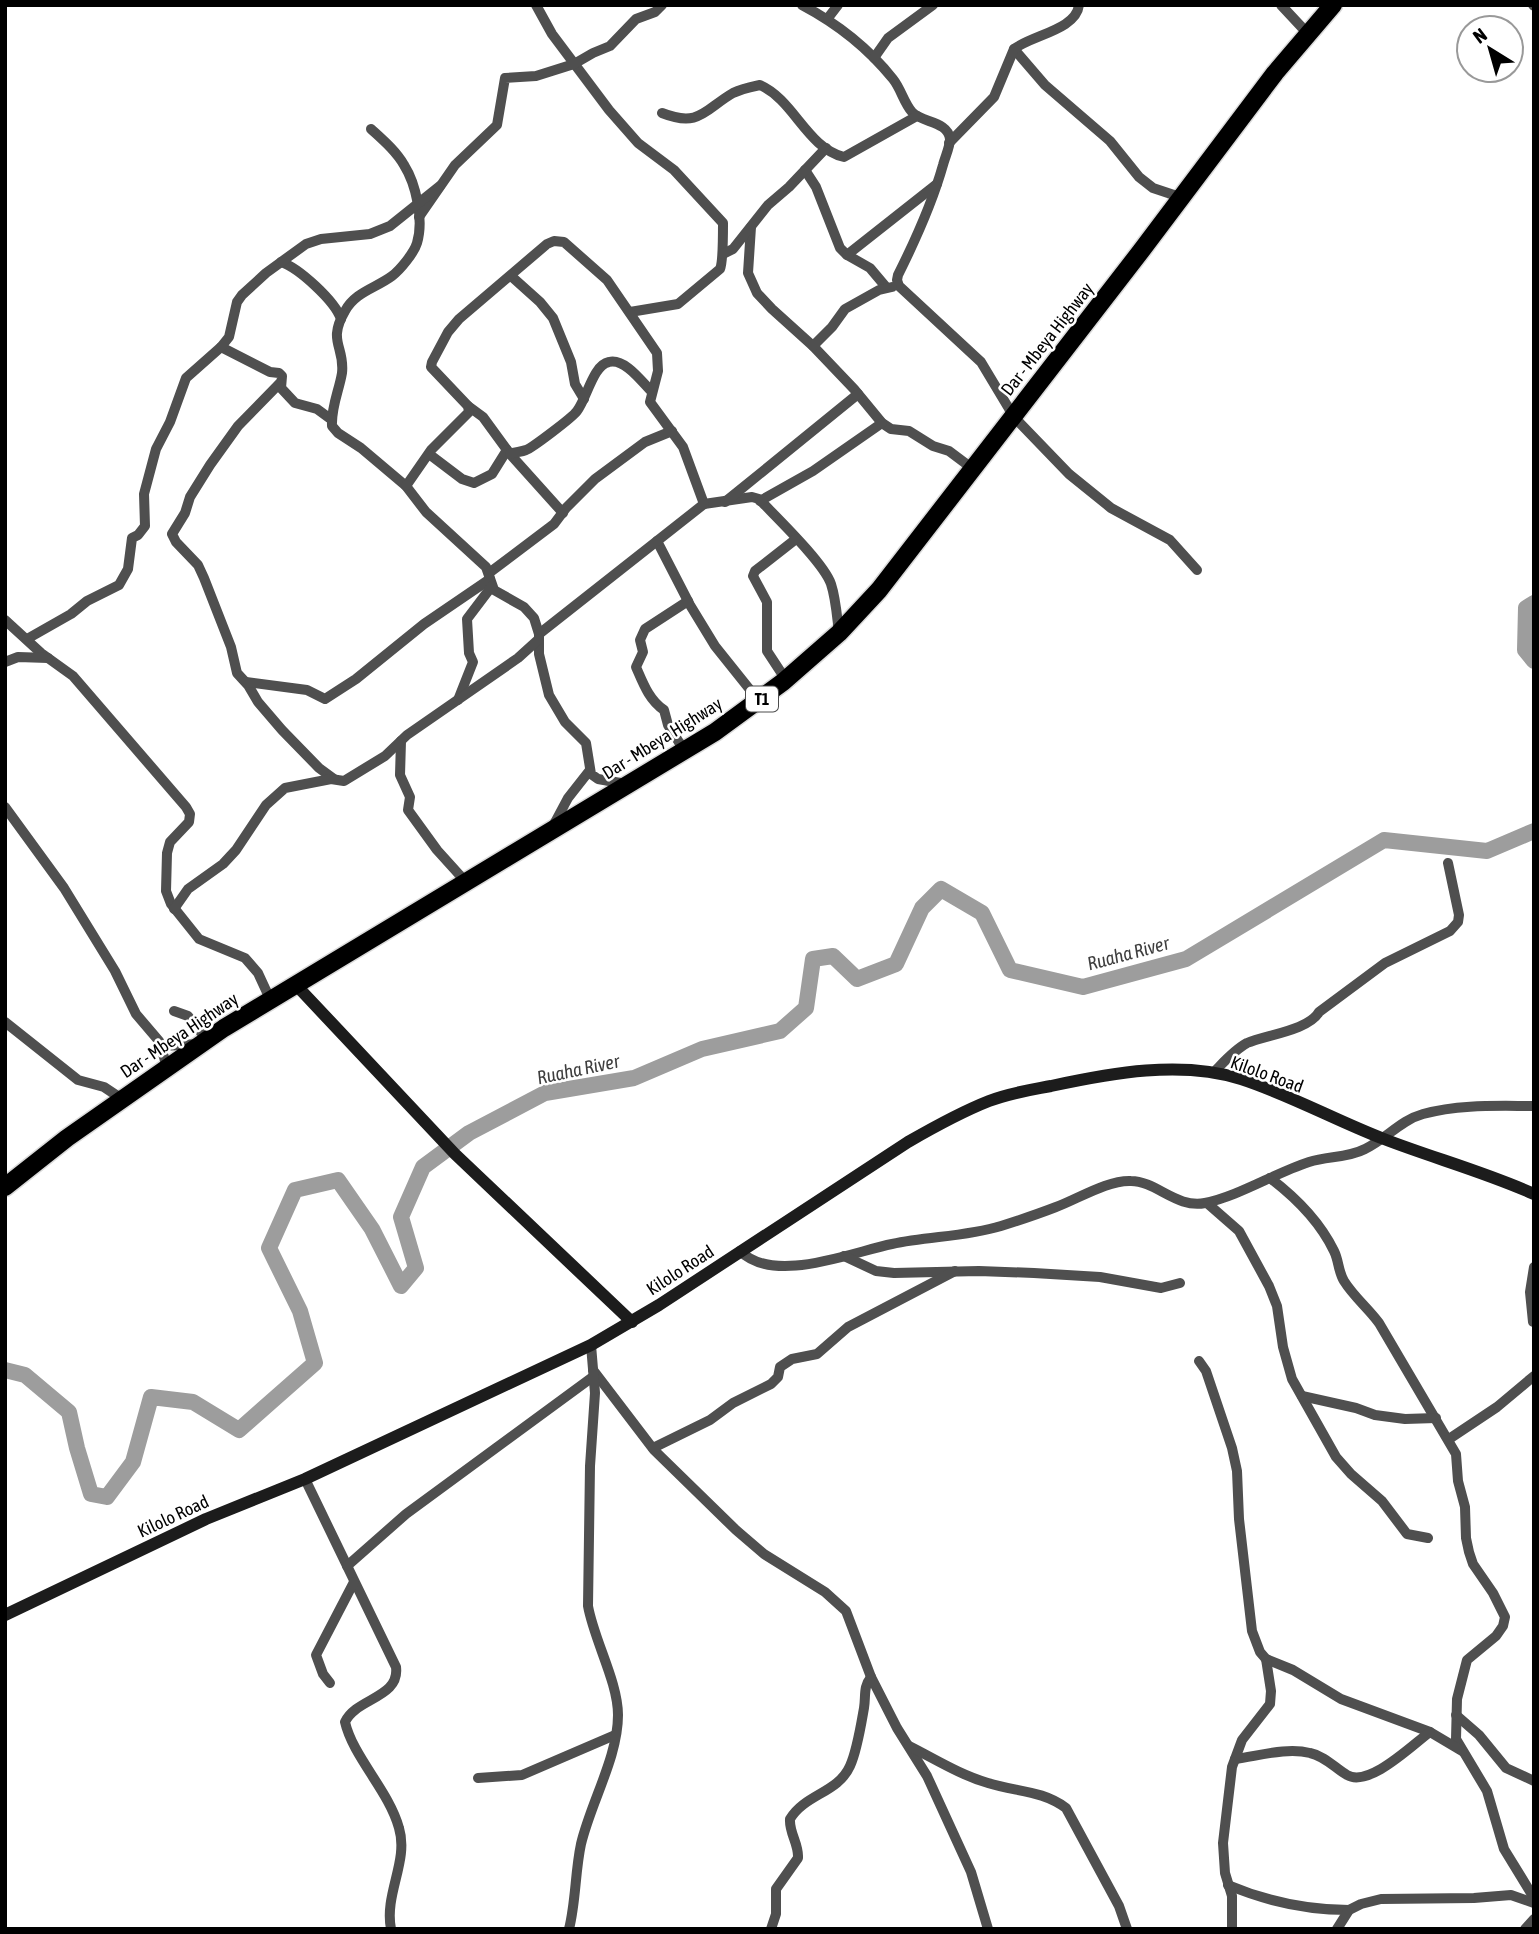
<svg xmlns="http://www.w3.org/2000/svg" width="1539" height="1934" font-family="'Asap Condensed',sans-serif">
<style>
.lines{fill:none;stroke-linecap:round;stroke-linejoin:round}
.river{stroke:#9d9d9d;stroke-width:16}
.highway-casing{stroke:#dbdbdb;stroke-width:21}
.street{stroke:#4f4f4f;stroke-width:10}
.secondary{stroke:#1c1c1c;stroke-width:12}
.highway{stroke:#000;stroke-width:18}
.labels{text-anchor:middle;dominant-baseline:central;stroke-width:5;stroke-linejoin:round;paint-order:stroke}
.shield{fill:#fff;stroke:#4c4c4c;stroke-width:2}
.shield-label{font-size:16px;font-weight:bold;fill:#000}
.street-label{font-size:18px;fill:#000;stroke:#fff}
.water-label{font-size:19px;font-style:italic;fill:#3e3e3e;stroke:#fff}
</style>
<rect width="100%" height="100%" fill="#fff"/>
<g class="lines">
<g class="river">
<polyline points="1534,603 1526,608 1525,650 1534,661"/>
<polyline points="5,1370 25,1375 69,1412 77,1448 91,1494 107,1497 133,1462 151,1397 193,1402 239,1430 315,1363 300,1311 269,1248 295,1190 338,1180 372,1229 401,1286 416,1268 401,1217 423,1167 469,1133 545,1093 634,1078 702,1049 780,1031 806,1008 813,959 833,956 857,979 896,964 922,908 941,889 982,913 1010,970 1083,987 1186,959 1384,840 1487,851 1534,831"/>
</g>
<g class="highway-casing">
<polyline id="highway" points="5,1187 67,1138 224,1028 715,732 783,682 839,633 879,590 1141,251 1275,73 1333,5"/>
</g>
<g class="street">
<path d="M536 5 552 34 609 110 638 143 674 170 723 223C723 233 723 263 720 269L678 304 630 312"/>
<path d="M802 5C836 23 869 49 893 79 901 89 904 103 912 112 922 123 948 121 950 139 950 147 945 157 943 165 932 204 916 239 898 275L897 280 899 286 981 362 1014 417 1069 474 1111 508 1170 540 1197 570"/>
<polyline points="1281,5 1309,35"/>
<polyline points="1533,5 1534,6"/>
<polyline points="828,18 838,5"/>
<polyline points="1014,49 1045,85 1110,141 1139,177 1153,188 1180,197"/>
<polyline points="874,58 888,38 933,5"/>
<path d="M662 113C700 128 705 109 733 93 741 89 751 87 760 85 794 100 807 148 844 157L917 116"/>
<path d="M371 129C383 140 396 151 404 165 416 184 424 220 417 243 414 253 400 270 392 276 376 288 355 292 345 311 327 342 345 346 342 373 339 391 331 407 332 426L338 433 361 448 406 486 426 512 486 567 494 590 524 607 534 618 539 634V654L549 695 565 722 586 743 591 774 598 779 626 784"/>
<path d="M949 143 994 97 1014 49C1032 35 1076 30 1079 5"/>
<polyline points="805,170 816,187 840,248 847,255 870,268 886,287"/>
<polyline points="419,217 455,165 497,125 505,78 536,76 574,64 593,53 610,46 636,19 655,12 662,5"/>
<polyline points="751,227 748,273 757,293 772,309 813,346 854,389 882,423 891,429 909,431 933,446 949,451 973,469"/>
<polyline points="723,254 733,249 768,205 789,187 826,148"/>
<polyline points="847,255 937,184"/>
<path d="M281 262C299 268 335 301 341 319"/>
<polyline points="511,276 540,302 553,318 571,362 575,384 584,399"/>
<polyline points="813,346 832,327 845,309 879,290 892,287"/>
<polyline points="221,347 270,372 279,373 282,376 281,388 295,403 317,409 332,420"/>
<polyline points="280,383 238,426 210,465 190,497 185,513 172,534 176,542 198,565 204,578 231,647 237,673 248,685 258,702 282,730 319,768 334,779"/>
<polyline points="468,406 483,417 510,454 563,513"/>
<polyline points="429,454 462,479 474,483 492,474 507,450"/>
<path d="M510 454C515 452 521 452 526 450 532 448 573 417 577 411 587 398 593 365 609 362 625 358 642 382 652 392"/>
<path d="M406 486 431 450 469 412 468 406 431 367 432 362 448 332 459 319 547 244 554 241 564 242 607 280 657 353 658 371 650 402 683 447 704 504 752 497 759 499C776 517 824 563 831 584 836 599 837 617 839 633"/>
<polyline points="760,501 813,471 882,423"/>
<polyline points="725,502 858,394"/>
<polyline points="657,541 690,605 715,646 759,701"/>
<polyline points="489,573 554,524 566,508 595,479 645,442 672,431"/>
<polyline points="5,620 41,653 73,676 186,807 190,814 189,822 170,842 167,853 166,891 171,904 199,939 245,958 258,973 270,999"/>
<polyline points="539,634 704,504"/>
<polyline points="27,639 71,614 87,601 119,585 128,569 132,538 138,535 145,526 144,494 156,449 170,422 186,378 221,347 229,337 237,302 242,295 266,273 306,244 321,239 370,234 390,226 440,186"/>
<polyline points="5,662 18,657 48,658"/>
<polyline points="786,680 767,651 767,602 753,576 755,571 796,539"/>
<polyline points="246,682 307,690 325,699 356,679 424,624 490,579"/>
<polyline points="458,700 473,662 469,653 467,619 492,586"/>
<polyline points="401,741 400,775 410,797 408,810 437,850 465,881"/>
<path d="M684 750 668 725 664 710C649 700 643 683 636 667L643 652 640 640 645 629 688 601"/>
<polyline points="5,807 64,888 115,971 136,1014 159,1041 167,1067"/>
<polyline points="552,828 568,798 590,770"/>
<polyline points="174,909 188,889 223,864 236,850 266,805 285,788 331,779 344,781 385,756 407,735 518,658 539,639"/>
<polyline points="174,1011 188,1016 207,1040"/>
<polyline points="5,1022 78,1080 104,1087 122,1099"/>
<polyline points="162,1046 199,1044"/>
<path d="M1213 1073C1223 1063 1234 1050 1247 1043 1266 1035 1309 1030 1319 1012L1385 963 1450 931 1458 922 1459 915 1448 863"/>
<path d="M1270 1178C1295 1197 1320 1222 1334 1251 1339 1261 1338 1271 1344 1281 1354 1297 1368 1308 1379 1323L1456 1454 1458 1481 1465 1507 1466 1538 1469 1552 1473 1564 1493 1593 1505 1617 1503 1626 1496 1636 1467 1660 1457 1699 1456 1739 1487 1791 1504 1849 1534 1898"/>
<polyline points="1207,1203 1239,1231 1269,1286 1277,1306 1283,1347 1292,1379 1336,1457 1351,1474 1382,1501 1407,1534 1428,1538"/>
<path d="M740 1251C774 1285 852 1252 892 1244 928 1236 965 1237 1001 1226 1020 1220 1038 1214 1056 1207 1078 1199 1107 1180 1131 1181 1156 1181 1177 1209 1205 1203 1239 1196 1275 1173 1309 1162 1327 1156 1348 1158 1365 1149 1386 1139 1401 1120 1423 1114 1459 1104 1497 1106 1534 1106"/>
<polyline points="844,1256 876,1271 894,1273 979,1271 1034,1273 1100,1277 1161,1288 1180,1283"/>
<polyline points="1533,1322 1530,1292 1534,1267"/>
<polyline points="1199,1361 1206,1371 1232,1448 1237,1471 1239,1519 1252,1631 1260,1652 1266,1659 1293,1670 1341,1699 1430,1732 1462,1751"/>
<polyline points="593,1370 654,1450 736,1530 764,1554 825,1592 846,1611 871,1677 897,1728 927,1776 971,1872 988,1929"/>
<polyline points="1302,1396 1356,1408 1375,1415 1405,1419 1436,1418"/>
<polyline points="1449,1439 1497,1407 1534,1376"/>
<polyline points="653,1448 710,1420 733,1403 771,1384 778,1377 780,1367 792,1359 817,1354 848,1327 955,1271"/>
<path d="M305 1479 396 1667C400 1698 356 1698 345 1722 353 1757 389 1791 399 1828 409 1861 384 1894 391 1929"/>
<polyline points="347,1566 406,1514 594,1376"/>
<polyline points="330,1683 323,1674 316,1655 354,1582"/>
<polyline points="1456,1715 1479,1735 1506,1768 1534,1781"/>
<path d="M909 1746C935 1759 960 1775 988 1783 1016 1792 1042 1790 1066 1808L1119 1906 1127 1929"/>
<path d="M1235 1759C1258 1756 1287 1747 1310 1753 1325 1756 1335 1768 1347 1775 1369 1788 1412 1745 1430 1732"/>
<polyline points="478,1778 522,1775 615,1735"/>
<path d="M1228 1885C1266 1901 1308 1910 1349 1910"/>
<path d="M569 1929C576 1901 575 1872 581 1844 591 1802 618 1757 618 1715 618 1682 594 1640 588 1606L590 1466 595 1393 591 1345"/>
<path d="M771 1929 776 1914V1889L798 1858C799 1844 789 1833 790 1819 805 1794 838 1793 850 1766 857 1751 861 1725 864 1708 866 1696 863 1687 871 1677"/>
<polyline points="1232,1929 1232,1896 1225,1873 1223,1843 1232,1767 1242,1740 1270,1704 1271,1691 1266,1659"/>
<polyline points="1337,1929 1349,1910 1361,1904 1381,1899 1474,1898 1511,1895 1534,1903"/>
<polyline points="1525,1929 1534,1919"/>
</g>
<g class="secondary">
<polyline points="297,986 455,1154 632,1322"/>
<path d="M5 1615 206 1519 305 1479 591 1345 659 1305 908 1142C934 1127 961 1112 989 1101 1009 1093 1030 1090 1051 1086 1111 1073 1181 1060 1241 1079 1288 1094 1337 1121 1384 1139 1433 1158 1485 1172 1534 1194"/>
</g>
<use href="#highway" class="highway"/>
</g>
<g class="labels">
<rect class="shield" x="746" y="686.5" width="32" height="25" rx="5"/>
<g class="shield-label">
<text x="762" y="699">T1</text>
</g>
<g class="street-label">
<text transform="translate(1047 339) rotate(-52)">Dar - Mbeya Highway</text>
<text transform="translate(662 738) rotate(-32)">Dar - Mbeya Highway</text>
<text transform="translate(179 1035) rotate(-34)">Dar - Mbeya Highway</text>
<text transform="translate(1267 1074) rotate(20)">Kilolo Road</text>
<text transform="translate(680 1270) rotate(-33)">Kilolo Road</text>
<text transform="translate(173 1516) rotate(-25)">Kilolo Road</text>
</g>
<g class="water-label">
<text transform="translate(1128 953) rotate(-15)">Ruaha River</text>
<text transform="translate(578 1069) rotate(-12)">Ruaha River</text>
</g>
</g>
<rect width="1539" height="1934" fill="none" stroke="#000000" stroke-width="14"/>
<g transform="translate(1490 49) rotate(323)"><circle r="33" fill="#ffffff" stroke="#999999" stroke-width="2"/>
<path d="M0-5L12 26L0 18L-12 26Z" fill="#000000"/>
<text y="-10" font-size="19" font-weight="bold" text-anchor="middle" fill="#000000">N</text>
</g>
</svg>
